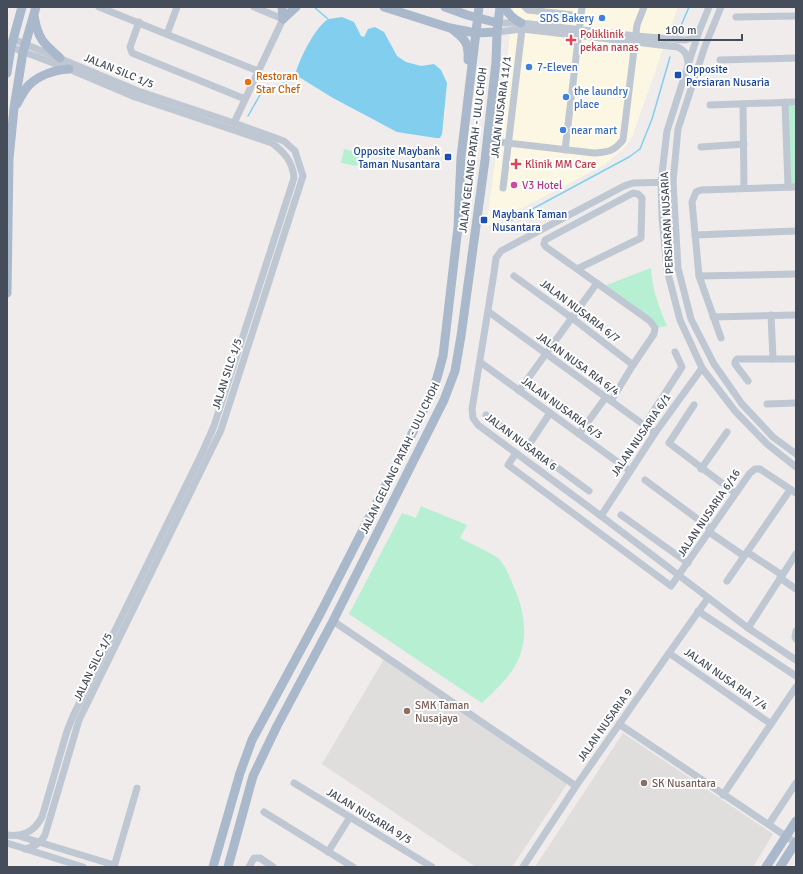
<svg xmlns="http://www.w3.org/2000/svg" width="803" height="874" font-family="Signika,sans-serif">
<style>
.commercial{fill:#fcf7e2}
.education{fill:#e0dddd}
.green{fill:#b7efd2}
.water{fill:#82ceee}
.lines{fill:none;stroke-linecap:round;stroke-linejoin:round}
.stream{stroke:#82ceee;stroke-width:1.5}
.minor{stroke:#bec7d2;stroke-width:7}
.major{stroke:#aab8cc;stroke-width:9}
.shop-dot{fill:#3f7fe0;stroke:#fff;stroke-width:1.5}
.health-dot{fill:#e0444e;stroke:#fff;stroke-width:1.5}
.transit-dot{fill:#1a4fb4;stroke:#fff;stroke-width:1.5}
.food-dot{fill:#e8710a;stroke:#fff;stroke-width:1.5}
.hotel-dot{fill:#d1479c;stroke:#fff;stroke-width:1.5}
.education-dot{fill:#8d6e63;stroke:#fff;stroke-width:1.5}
.labels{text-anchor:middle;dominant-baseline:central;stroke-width:4;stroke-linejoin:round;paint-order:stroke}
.shop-label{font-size:11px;fill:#366cbe;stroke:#fff;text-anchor:start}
.health-label{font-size:11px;fill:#be3a42;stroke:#fff;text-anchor:start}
.transit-label{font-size:11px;fill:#164399;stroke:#fff;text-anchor:start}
.street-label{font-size:11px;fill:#444d59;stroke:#fff}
.food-label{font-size:11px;fill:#c56008;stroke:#fff;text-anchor:start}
.hotel-label{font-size:11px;fill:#b23c85;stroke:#fff;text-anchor:start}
.education-label{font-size:11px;fill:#785e54;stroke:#fff;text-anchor:start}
</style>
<rect width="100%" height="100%" fill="#efeceb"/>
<polygon class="commercial" points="513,7 678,7 632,137 625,147 604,165 486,227 499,134"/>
<g class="education">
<polygon points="384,659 567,784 512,867 476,867 322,764"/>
<polygon points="623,733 773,834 753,867 535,867"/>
</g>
<g class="green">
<polygon points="787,106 796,106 796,184 789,184"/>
<polygon points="344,149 360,153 357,166 341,163"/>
<path d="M651 268C652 289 659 307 667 326L656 328 604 286Z"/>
<path d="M421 506 467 525 460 538C471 544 488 551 498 558 505 564 512 582 515 590 525 613 529 641 516 664 508 679 494 691 482 703L349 614 402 513 416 518Z"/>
</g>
<path class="water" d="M342 17 354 22 361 36 364 37 368 29 375 27 384 32 397 56 406 62 421 66 434 64 441 70 447 83 442 134 440 138H436L397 132 333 98 299 77 296 72C300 58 315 28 327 20 331 18 338 18 342 17Z"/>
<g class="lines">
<g class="stream">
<polyline points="314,7 328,19"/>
<polyline points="677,35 689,7"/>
<polyline points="248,116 260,95 269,89 299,77"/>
<polyline points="497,228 629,157 640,149 652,119 670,57"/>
</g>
<g class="minor">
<polyline points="99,7 258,71"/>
<polyline points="525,7 528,10 581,16"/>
<polyline points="709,7 698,34 667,131 661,182 662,218 667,270 680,320 702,368 735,411 767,444 796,467"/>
<polyline points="721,7 705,46 678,129 673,182 678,268 691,319 714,364 742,404 773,437 796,454"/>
<polyline points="736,17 796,16"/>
<polyline points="139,22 130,47 132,53 245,99"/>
<polyline points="498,23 521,23 636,36 685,40 692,38 698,34"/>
<path d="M497 32 522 29 678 47C685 51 687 54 688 62"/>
<polyline points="167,34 177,7"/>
<path d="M13 39 138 91 234 123 284 141 295 151 303 176 221 430 79 720 45 835C40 844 35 846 25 849"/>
<polyline points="720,60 796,58"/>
<polyline points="785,102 788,187"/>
<polyline points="743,104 744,188"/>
<polyline points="710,105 796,102"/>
<polyline points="234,123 283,19 254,7"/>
<path d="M499 142 594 153C608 152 613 152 623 140L637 25 644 7"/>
<polyline points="701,147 744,144"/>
<polyline points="565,150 582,7"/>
<polyline points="673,182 633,183 624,186 501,251 496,258 494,273 472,409 473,418 478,425 601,516 748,628 796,660"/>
<polyline points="503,188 522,29"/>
<polyline points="695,235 796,231"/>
<polyline points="577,269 641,238 642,198 638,194 633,193 545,240 544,244 546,247 650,321 655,328 654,334 633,365 611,401"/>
<polyline points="514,276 572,318 633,365"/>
<polyline points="699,276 796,274"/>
<polyline points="489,312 655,433"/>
<polyline points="771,315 773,359"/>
<polyline points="713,317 796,315"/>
<polyline points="721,338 699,276 692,202 696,192 701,190 796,187"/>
<polyline points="480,362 630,471"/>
<polyline points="748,381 735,364 735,362 737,359 796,359"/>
<polyline points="519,391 597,283"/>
<polyline points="767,404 796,403"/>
<polyline points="694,405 669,443 735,493"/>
<polyline points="486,415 528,446 550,413"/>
<polyline points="644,426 682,367 675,352"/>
<polyline points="579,434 606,397"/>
<polyline points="528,446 589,491"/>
<polyline points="516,453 508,465 671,586 750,473 755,469 760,469 796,493"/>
<polyline points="701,469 727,432"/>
<polyline points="645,480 711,529"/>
<polyline points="621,515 688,563"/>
<polyline points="601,516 655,433 702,368"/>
<polyline points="709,532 744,556"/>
<polyline points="747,552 782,575"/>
<polyline points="780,578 796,589"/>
<polyline points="727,581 790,490"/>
<polyline points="698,611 796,676"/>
<polyline points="333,621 576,786"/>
<polyline points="748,628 796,554"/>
<polyline points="796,631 795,637 796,639"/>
<polyline points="669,653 771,724"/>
<polyline points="619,724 796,843"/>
<polyline points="294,783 432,867"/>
<polyline points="723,795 796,687"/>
<polyline points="264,812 353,867"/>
<polyline points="769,824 796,783"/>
<path d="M7 835C23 837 34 832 42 817L67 731 73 716 202 453 214 426 294 178C293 162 284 152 272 143L135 97 69 69 11 47"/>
<polyline points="19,836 114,865"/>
<polyline points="7,843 83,867"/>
<polyline points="328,852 350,817"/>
<polyline points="114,867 137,788"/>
<polyline points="249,867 254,858 260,858 273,867"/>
<polyline points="523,867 576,786 669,653 708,598"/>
</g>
<g class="major">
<polyline points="282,7 283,19"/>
<polyline points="384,7 450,28 476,33 497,32"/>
<polyline points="445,7 467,15 498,23"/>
<path d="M505 7C508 15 514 19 521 23"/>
<path d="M34 16C38 39 43 43 60 58"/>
<polyline points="283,19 296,7"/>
<path d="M452 29C465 39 469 43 468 60"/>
<polyline points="7,73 11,47 22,7"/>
<path d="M17 104C20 98 24 90 29 85 39 75 55 70 69 69"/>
<polyline points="490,128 494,140 499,142"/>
<polyline points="7,293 9,159 14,108 23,52 36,7"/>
<polyline points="213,867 240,773 252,740 320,614 420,418 437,378 443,356 458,227 461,157 479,7"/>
<polyline points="228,867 253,776 277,726 333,621 444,400 455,371 461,336 485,160 496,62 497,32 500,7"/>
<polyline points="766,867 796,821"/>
<polyline points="780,867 796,842"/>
</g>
</g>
<g class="shop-dot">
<circle cx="602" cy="18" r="4"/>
<circle cx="529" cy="67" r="4"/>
<circle cx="566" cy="97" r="4"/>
<circle cx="563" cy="130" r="4"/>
</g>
<g class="health-dot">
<path d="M569 34h4v4h4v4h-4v4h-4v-4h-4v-4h4z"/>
<path d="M514 158h4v4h4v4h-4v4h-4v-4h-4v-4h4z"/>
</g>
<g class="transit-dot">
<rect x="674" y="71" width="8" height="8" rx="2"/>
<rect x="444" y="153" width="8" height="8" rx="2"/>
<rect x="480" y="216" width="8" height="8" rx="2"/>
</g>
<circle class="food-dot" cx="248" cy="82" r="4"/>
<circle class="hotel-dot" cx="514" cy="185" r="4"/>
<g class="education-dot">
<circle cx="407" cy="711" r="4"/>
<circle cx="644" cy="783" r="4"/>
</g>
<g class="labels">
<g class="shop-label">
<text x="594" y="18" text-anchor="end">SDS Bakery</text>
<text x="537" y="67">7-Eleven</text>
<text x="574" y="91">the laundry<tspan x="574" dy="13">place</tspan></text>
<text x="571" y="130">near mart</text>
</g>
<g class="health-label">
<text x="580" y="34">Poliklinik<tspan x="580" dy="13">pekan nanas</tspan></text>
<text x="525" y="164">Klinik MM Care</text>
</g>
<g class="transit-label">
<text x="686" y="69">Opposite<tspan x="686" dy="13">Persiaran Nusaria</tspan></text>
<text x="440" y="151" text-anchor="end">Opposite Maybank<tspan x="440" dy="13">Taman Nusantara</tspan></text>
<text x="492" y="214">Maybank Taman<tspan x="492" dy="13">Nusantara</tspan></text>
</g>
<g class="street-label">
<text transform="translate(119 71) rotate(22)">JALAN SILC 1/5</text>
<text transform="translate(501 107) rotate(-83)">JALAN NUSARIA 11/1</text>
<text transform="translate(473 150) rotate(-83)">JALAN GELANG PATAH - ULU CHOH</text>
<text transform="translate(667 223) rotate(-93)">PERSIARAN NUSARIA</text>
<text transform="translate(580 311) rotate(37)">JALAN NUSARIA 6/7</text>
<text transform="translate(578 364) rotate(36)">JALAN NUSA RIA 6/4</text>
<text transform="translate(227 374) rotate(-72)">JALAN SILC 1/5</text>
<text transform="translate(562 408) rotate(36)">JALAN NUSARIA 6/3</text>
<text transform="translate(641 435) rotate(-56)">JALAN NUSARIA 6/1</text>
<text transform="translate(521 442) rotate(37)">JALAN NUSARIA 6</text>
<text transform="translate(400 458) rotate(-64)">JALAN GELANG PATAH - ULU CHOH</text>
<text transform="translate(709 513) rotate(-56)">JALAN NUSARIA 6/16</text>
<text transform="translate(93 667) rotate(-64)">JALAN SILC 1/5</text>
<text transform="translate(726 679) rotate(35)">JALAN NUSA RIA 7/4</text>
<text transform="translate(605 725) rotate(-55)">JALAN NUSARIA 9</text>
<text transform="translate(369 816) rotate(31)">JALAN NUSARIA 9/5</text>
</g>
<g class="food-label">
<text x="256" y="76">Restoran<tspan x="256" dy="13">Star Chef</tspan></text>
</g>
<g class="hotel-label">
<text x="522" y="185">V3 Hotel</text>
</g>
<g class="education-label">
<text x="415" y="705">SMK Taman<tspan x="415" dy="13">Nusajaya</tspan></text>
<text x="652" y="783">SK Nusantara</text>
</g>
</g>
<rect width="803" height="874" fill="none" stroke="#444d59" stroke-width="16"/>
<path d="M659 34v6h83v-6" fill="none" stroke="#444d59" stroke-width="2"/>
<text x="665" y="34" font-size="12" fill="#444d59" stroke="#ffffff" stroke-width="3" paint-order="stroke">100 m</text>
</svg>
